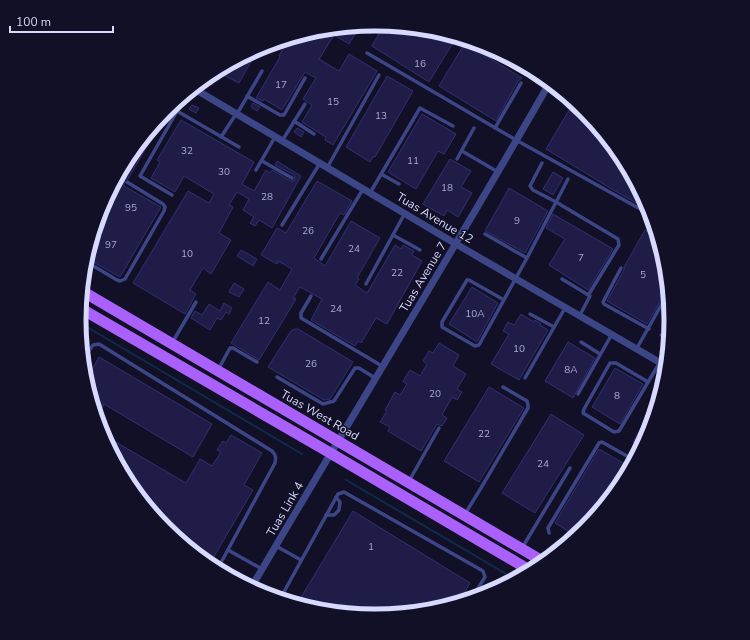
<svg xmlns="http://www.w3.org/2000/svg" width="750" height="640" font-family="'Nunito Sans',sans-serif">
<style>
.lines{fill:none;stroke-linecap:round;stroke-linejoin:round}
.stream{stroke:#0e2c49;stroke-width:2}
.building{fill:#1f1d48;stroke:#322f73}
.service{stroke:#3c4585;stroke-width:3.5}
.minor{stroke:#3c4585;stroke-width:7}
.primary{stroke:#aa61fc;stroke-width:11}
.labels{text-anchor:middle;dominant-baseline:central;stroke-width:3;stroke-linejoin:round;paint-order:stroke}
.number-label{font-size:10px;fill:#a9aad0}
.street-label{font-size:12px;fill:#d7d9fe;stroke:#111027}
.rim{fill:none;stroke:#d7d9fe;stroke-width:5}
</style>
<rect width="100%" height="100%" fill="#111027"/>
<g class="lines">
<g class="stream">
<polyline points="87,327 302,454"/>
<polyline points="346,480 515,579"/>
</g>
</g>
<g class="building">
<polygon points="384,25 433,30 450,35 456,38 429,82 372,46"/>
<polygon points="360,26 349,44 334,35 319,59 339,71 349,54 377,71 333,145 325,140 326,137 302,122 312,105 303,99 316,78 305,72 282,110 264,99 263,101 256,98 280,57 279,56 289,38 317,30"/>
<polygon points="465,43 522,78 518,81 496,121 439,86"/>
<polygon points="258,49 239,83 219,73 212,85 205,81 211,74"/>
<polygon points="387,76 413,91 375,157 374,156 370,162 346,147"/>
<polygon points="253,103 260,107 257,111 251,107"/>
<polygon points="192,105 199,108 196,113 189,109"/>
<polygon points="571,107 577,111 580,107 584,111 621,156 649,207 647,209 615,191 546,149"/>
<polygon points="422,114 456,134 444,154 438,151 416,189 388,172"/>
<polygon points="181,120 254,162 242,184 254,191 266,170 270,173 272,170 291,181 295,180 294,175 275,165 277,161 301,176 272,228 259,220 255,226 250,223 254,217 243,210 249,199 237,192 229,205 233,207 219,233 231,240 211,274 203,268 190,290 196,294 185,314 133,283 188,191 209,203 214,194 184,176 175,192 151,178 160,162 157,160"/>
<polygon points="297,128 304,132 301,137 294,132"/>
<polygon points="149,131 154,134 128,179 125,179 124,182 124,186 161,207 120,277 86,258 97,223 104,212 101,210 102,207 116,179 120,182 124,181 124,178 119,173 129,155"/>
<polygon points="450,159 471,171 461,187 472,193 458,217 447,210 444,216 423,204"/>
<polygon points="553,172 563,178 553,195 543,189"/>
<polygon points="317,181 352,201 344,215 340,213 314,258 325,266 351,221 380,238 357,278 359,279 355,285 367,293 395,245 401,249 403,245 414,251 412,255 422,261 387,324 376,318 361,343 358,341 355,346 311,320 322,299 300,287 293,298 296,299 259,360 231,343 268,282 280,290 292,269 278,261 277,264 261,255 277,228 286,233"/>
<polygon points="509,188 548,211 525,253 485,231"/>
<polygon points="553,214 613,249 588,290 549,265 565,239 546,228"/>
<polygon points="645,230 658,238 665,262 668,288 647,324 607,301 624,270 624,267"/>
<polygon points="241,250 257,259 253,266 237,256"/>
<polygon points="234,283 244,289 239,297 229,292"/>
<polygon points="472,287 498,303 477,342 449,324"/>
<polygon points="224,303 232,308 229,314 226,312 221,320 217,318 210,330 191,318 195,311 202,315 209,304 220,311"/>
<polygon points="521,314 534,322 535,320 541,324 540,325 548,330 519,380 491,364 509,334 503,331 508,322 514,325"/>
<polygon points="671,319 671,320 669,336 663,332"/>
<polygon points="294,329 298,329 353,362 330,399 324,400 268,367 291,331"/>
<polygon points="568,342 595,358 573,398 545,381"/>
<polygon points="439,343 459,355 453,366 466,374 457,389 462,392 457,400 452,397 442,415 447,418 442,426 437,424 421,451 388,431 390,427 380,422 387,411 385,410 395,392 400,395 407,384 403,381 410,370 420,376 427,364 423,361 429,351 433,353"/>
<polygon points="99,357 212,424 193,457 104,404 97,417 86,381"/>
<polygon points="615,368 643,384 620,424 592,407"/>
<polygon points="489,387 524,408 479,482 444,461"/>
<polygon points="655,404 657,405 648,433 641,447 633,442"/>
<polygon points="551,414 584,435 535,513 502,493"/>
<polygon points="102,434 186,483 200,459 212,466 221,452 217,450 223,441 226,443 231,435 262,453 244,485 253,490 209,565 166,529 129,484"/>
<polygon points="599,449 630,467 621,485 584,529 576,536 555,523"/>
<polygon points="353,511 470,583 459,602 433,610 375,616 317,610 297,604"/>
</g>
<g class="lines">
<g class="service">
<polyline points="363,29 365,25"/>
<polyline points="367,53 516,140 651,215"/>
<polyline points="247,96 280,115 284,115 305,78"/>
<polyline points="177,111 239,147"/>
<polyline points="237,114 262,71"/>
<polyline points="294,121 314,134"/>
<polyline points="495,128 521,83"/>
<polyline points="221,137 236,114"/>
<polyline points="282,141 305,104"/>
<polyline points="462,151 498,172"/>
<polyline points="457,159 474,128"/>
<polyline points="262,161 292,178"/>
<polyline points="542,163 530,186 533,190 556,202 618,239 619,245 589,294"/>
<polyline points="327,168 379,75"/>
<polyline points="256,170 275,137"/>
<polyline points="381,174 399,184"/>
<polyline points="118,176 121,179"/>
<polyline points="370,193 420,108 453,126"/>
<polyline points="172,195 140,176 188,92"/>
<polyline points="282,225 320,163"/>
<polyline points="485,234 527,258"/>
<polyline points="393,235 420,250"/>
<polyline points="321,259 363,189"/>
<polyline points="85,261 117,280 120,281 125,279 164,211 165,207 163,204 127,182"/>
<polyline points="621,268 603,302 604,304 649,329"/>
<polyline points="562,279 590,296 580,315"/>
<polyline points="366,284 405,213"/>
<polyline points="311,296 301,313 301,318 382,366"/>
<polyline points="504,300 469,280 467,280 442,322 442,327 475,346 479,345 527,258 568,179"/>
<polyline points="530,314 554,327"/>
<polyline points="80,327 88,314"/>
<polyline points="661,335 669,340"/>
<polyline points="581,342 600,354"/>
<polyline points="172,343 196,302"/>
<polyline points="637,348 668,293"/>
<path d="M83 359 93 345 99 344 272 451C276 455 276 458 275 463L217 570"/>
<polyline points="218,370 230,348 233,348 257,362"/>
<polyline points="277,377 323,404 334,401 355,368 359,368 375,378"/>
<polyline points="525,378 565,308"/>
<polyline points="648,382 616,363 610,363 584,409 583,413 614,432 619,431 660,362"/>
<polyline points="578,394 612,334"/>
<polyline points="409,481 439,428"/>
<polyline points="465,514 481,488 528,408 528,405 527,401 503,387"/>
<polyline points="326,515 334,515 339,510 340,502 336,497"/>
<polyline points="549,533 548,528 599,443 602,442 634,460"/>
<polyline points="276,546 301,560"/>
<polyline points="522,548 570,468"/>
<polyline points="228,550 262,569"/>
<polyline points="280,599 338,494 344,492 483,571 485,577 472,598"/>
</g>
<g class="minor">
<polyline points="193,88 456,244 666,366"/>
<path d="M251 588C350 419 453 252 550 82"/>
</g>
<g class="primary">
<polyline points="82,291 544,562"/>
<polyline points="80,308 320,447 531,571"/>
</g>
</g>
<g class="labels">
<g class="number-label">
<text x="420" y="64">16</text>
<text x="281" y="85">17</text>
<text x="333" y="102">15</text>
<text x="381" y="116">13</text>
<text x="187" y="151">32</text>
<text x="413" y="161">11</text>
<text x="224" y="172">30</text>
<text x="447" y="188">18</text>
<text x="267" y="197">28</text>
<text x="131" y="208">95</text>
<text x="517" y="221">9</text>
<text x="308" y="231">26</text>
<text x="111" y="245">97</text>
<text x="354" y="249">24</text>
<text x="187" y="254">10</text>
<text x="581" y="258">7</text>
<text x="397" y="273">22</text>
<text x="643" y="275">5</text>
<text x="336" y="309">24</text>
<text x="475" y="314">10A</text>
<text x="264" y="321">12</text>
<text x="519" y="349">10</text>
<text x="311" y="364">26</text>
<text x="571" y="370">8A</text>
<text x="435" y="394">20</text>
<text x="617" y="396">8</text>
<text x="484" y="434">22</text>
<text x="543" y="464">24</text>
<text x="371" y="547">1</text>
</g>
<g class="street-label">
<text transform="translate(435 218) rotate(31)">Tuas Avenue 12</text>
<text transform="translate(423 277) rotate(-59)">Tuas Avenue 7</text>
<text transform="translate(320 415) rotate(30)">Tuas West Road</text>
<text transform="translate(285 509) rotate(-60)">Tuas Link 4</text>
</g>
</g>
<path d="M0 0H750V640H0ZM86 320a289 289 0 1 1 578 0a289 289 0 1 1-578 0Z" fill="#111027" fill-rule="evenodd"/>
<path class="rim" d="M86 320a289 289 0 1 1 578 0a289 289 0 1 1-578 0Z"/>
<path d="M10 26v6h103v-6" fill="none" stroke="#d7d9fe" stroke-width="2"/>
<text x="16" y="26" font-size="12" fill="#d7d9fe" stroke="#111027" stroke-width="3" paint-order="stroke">100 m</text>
</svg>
